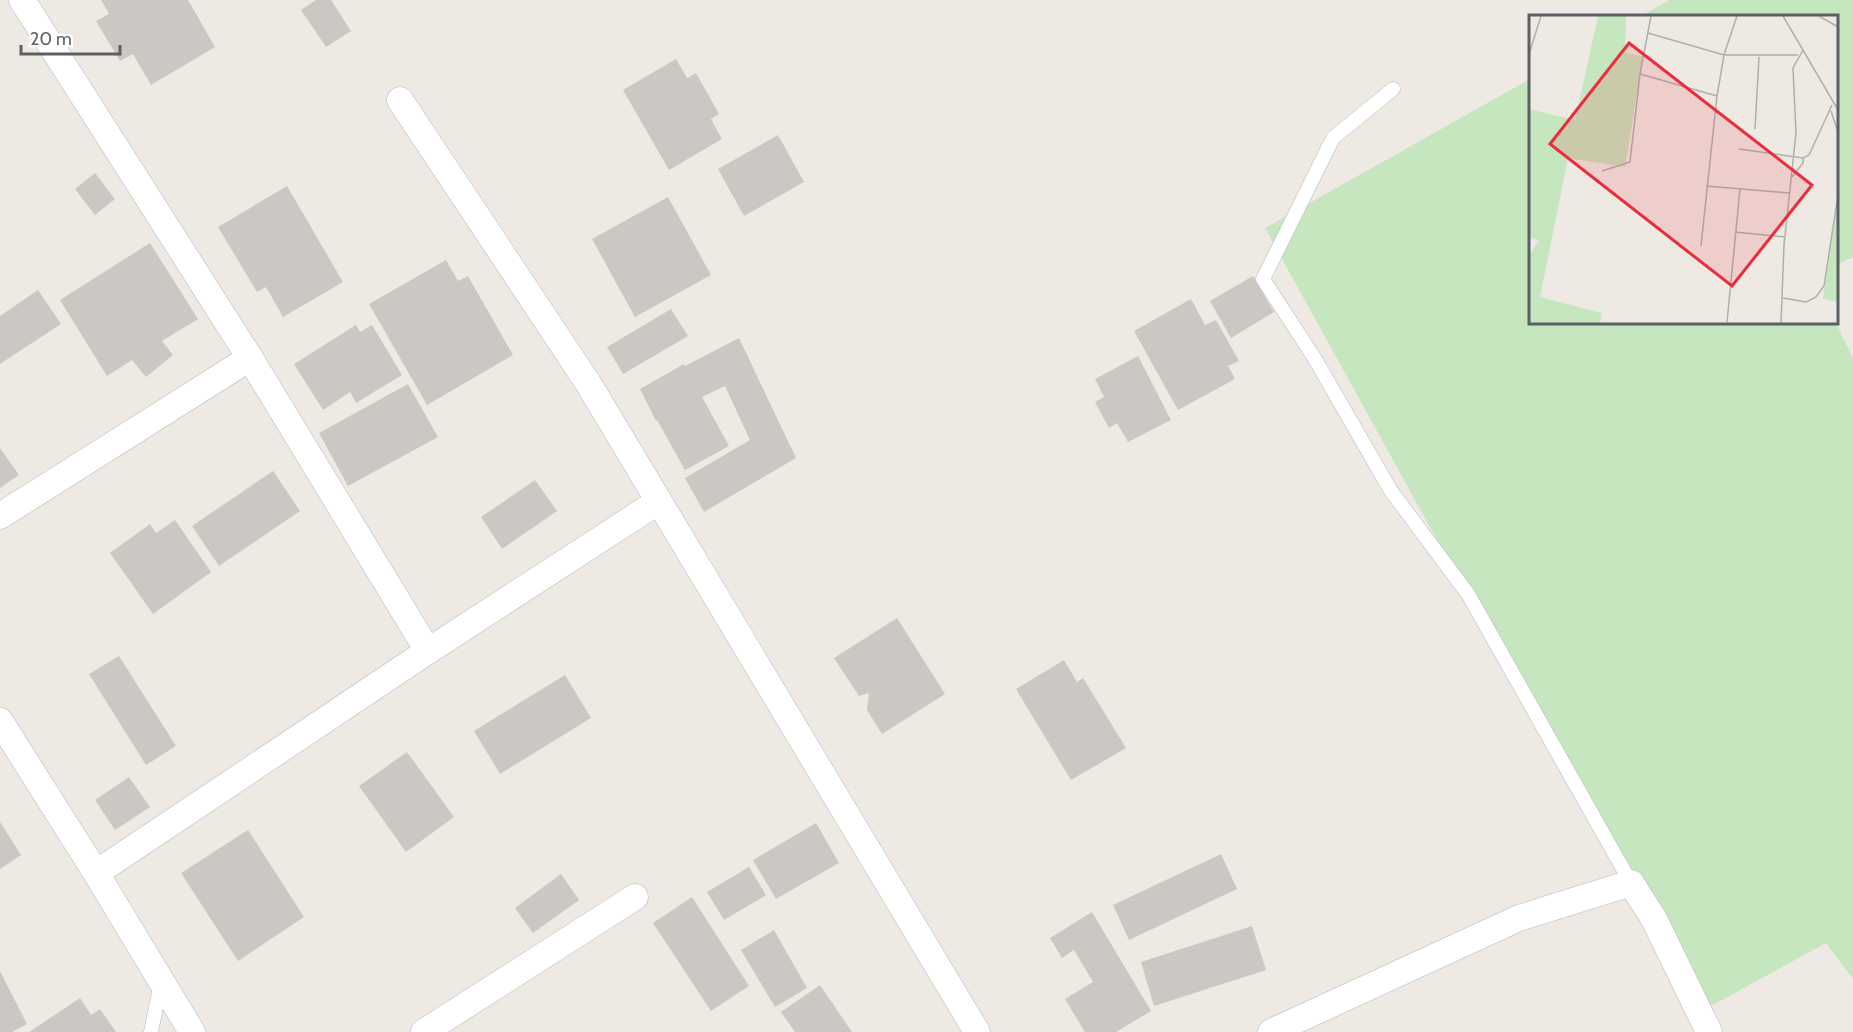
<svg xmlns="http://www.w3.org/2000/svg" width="1853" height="1032" font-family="Cabin,sans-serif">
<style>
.green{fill:#c5e6bf}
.building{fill:#cbc7c2}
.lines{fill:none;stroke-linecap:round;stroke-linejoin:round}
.lane-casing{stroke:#b3b7ba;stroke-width:15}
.street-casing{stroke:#b3b7ba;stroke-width:27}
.lane{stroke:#fff;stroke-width:14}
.street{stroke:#fff;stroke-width:26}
.inset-road{fill:none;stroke:#afafac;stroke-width:1.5}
.view{fill:#ea2c3c;fill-opacity:0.15;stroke:#ea2c3c;stroke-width:3}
.inset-edge{fill:none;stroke:#5b6064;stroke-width:3}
</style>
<rect width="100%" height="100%" fill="#eeeae3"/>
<g class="green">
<polygon points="1670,0 1853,0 1853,257 1837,265 1836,16 1641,16"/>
<polygon points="1530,79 1530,322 1836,323 1853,358 1853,979 1826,943 1698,1013 1265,228"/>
</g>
<g class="building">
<polygon points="101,0 188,0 215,47 151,85 133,54 120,61 96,21 109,14"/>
<polygon points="316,0 331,0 351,31 326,47 301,10"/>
<polygon points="676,59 687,78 696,73 719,114 711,119 722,139 669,170 623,90"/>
<polygon points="778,135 804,182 744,216 718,169"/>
<polygon points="95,173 115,199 95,215 75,189"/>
<polygon points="287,186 343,282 283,317 266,287 257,292 218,227"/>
<polygon points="668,197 711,275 635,317 592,239"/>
<polygon points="150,243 198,319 162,341 173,355 146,377 132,360 107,376 60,300"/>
<polygon points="446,260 458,281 468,276 513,355 427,405 369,304"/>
<polygon points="1253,276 1274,312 1231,338 1210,301"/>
<polygon points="38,290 61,324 0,364 0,316"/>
<polygon points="1191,299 1205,325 1216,320 1239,361 1228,366 1235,379 1178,410 1134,331"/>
<polygon points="671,309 688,336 623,374 607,347"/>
<polygon points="356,325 360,332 372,325 402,375 356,403 350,392 323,410 294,364"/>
<polygon points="739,338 796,458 704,512 685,478 750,440 725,386 702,397 729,446 685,470 657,420 656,421 640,389 684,364 685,366"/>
<polygon points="1138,356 1171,420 1128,442 1117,423 1109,428 1095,402 1104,397 1095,379"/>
<polygon points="408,384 438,437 348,486 319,433"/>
<polygon points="0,448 19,475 0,488"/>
<polygon points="273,471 300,511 219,566 192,526"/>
<polygon points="535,480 557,511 502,549 481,517"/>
<polygon points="175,520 211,572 153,614 110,553 150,524 156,533"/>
<polygon points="897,618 945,694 882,734 867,710 869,693 859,696 834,658"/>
<polygon points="119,656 176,746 146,765 89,674"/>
<polygon points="1064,660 1077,682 1083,678 1126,748 1071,780 1016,689"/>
<polygon points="565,675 591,718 500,774 474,731"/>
<polygon points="407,752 454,817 406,852 359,786"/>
<polygon points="129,777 150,807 115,830 95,800"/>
<polygon points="0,822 21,855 0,869"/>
<polygon points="816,823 839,863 776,899 753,860"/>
<polygon points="248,830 304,917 238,961 181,873"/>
<polygon points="1221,854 1237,889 1129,940 1113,905"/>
<polygon points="749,867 766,895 724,920 707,892"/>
<polygon points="561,874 579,900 533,933 515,908"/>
<polygon points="692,897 749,986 711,1011 653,923"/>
<polygon points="1092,912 1151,1011 1116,1032 1085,1032 1065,999 1093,982 1074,950 1062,958 1050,938"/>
<polygon points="1252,926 1266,970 1154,1006 1141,962"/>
<polygon points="774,930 807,988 775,1007 741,950"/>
<polygon points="0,971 27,1024 12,1032 0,1032"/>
<polygon points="820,985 852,1032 795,1032 781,1012"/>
<polygon points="80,998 91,1015 100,1009 116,1032 29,1032"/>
</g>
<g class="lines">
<g class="lane-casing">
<g id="lane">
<polyline points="1393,89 1333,138 1263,279 1315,359 1391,491 1468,594 1631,883"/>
<polyline points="151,1032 161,983"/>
</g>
</g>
<g class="street-casing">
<g id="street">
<polyline points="22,0 250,358 428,651"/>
<polyline points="400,100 588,383 977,1032"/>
<polyline points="0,516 250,358"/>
<polyline points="0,721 96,873 192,1032"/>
<polyline points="96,873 428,651 659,501"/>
<polyline points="424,1032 635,897"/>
<polyline points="1271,1032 1519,918 1631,883 1654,919 1709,1032"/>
</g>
</g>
<use href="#lane" class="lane"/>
<use href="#street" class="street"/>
</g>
<g transform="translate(1529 15)">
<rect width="309" height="309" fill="#eeeae3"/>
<path d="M69 1H97L96 38 114 41 96 152 39 143 11 282 73 298 71 308H0V241L10 225 0 222V94L46 105ZM309 178V287L294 284Z" fill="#c5e6bf"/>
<path class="inset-road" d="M122 1 111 59 188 81M254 1 309 95M290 1 309 12M119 18 195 40H269M0 39 12 1M302 96 309 117M226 114 230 42M210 134 274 143 280 140 303 90M73 156 101 147 111 59M263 162 274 148V143M177 171 261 178M206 217 256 222M172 231 188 81 195 40 208 1M254 283 277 287 287 282 295 271 309 180M198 307 211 174M252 308 255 230 267 118 264 53 274 35"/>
<path class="view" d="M100 28 283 170 203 271 21 129Z"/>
<rect width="309" height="309" class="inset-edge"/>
</g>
<path d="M21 45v9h99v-9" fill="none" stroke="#5b6064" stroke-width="3"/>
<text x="30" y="45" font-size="18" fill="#5b6064" stroke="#ffffff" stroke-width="4.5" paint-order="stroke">20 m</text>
</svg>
